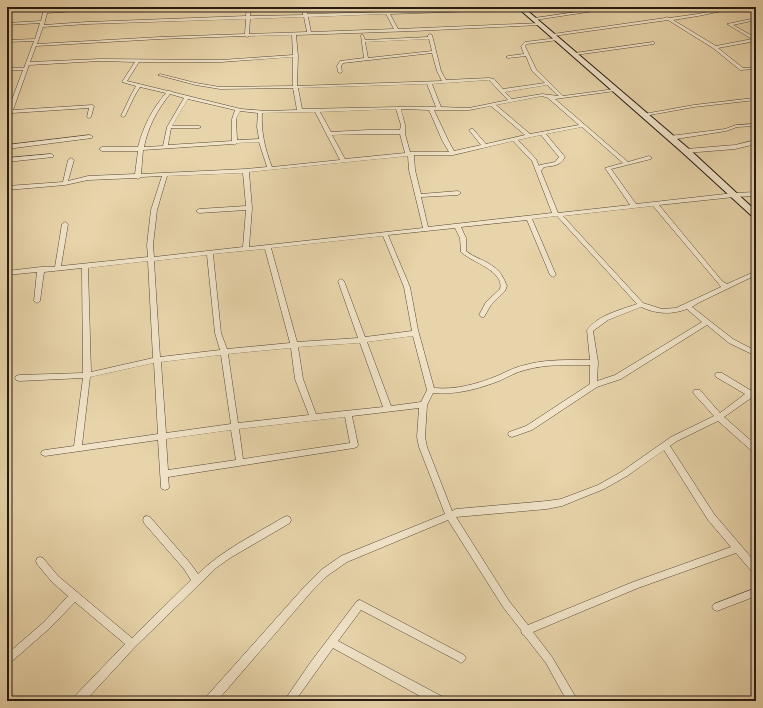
<svg xmlns="http://www.w3.org/2000/svg" width="763" height="708" font-family="'Old Standard TT',serif">
<style>
.lines{fill:none;stroke-linecap:round;stroke-linejoin:round}
.street-casing{stroke:#564838;stroke-width:1}
.secondary-casing{stroke:#251912;stroke-width:2}
.street{fill:#f0e3c8;fill-rule:evenodd}
.secondary{fill:#f0e3c8;fill-rule:evenodd}
</style>
<rect width="100%" height="100%" fill="#e8d4aa"/>
<filter id="stains"><feTurbulence type="fractalNoise" baseFrequency=".005" numOctaves="4"/><feColorMatrix values="0 0 0 0 .2 0 0 0 0 .09 0 0 0 0 .02 0 0 0 .5 -.17"/></filter>
<radialGradient id="worn" r=".72"><stop offset=".6" stop-color="#630" stop-opacity="0"/><stop offset="1" stop-color="#630" stop-opacity=".3"/></radialGradient>
<g class="lines">
<g class="street-casing">
<g id="street">
<polygon points="7,7 10,7 7,10"/>
<path d="M44 7H48L47 11 101 7H120L118 8 47 13 44 25 87 22 246 16 247 7H251L250 16 303 15 302 7H306L307 14 385 12V7H389V12L474 9 473 7H477L479 10 477 11 390 14 398 29 541 23V25H540L414 31 296 35 298 56 297 86 442 81 437 71 432 53 343 63 341 66 342 72 340 73 338 72 337 66 340 61 364 58 361 35H363L365 40 428 37V35L430 34 432 35 441 71 446 80 489 78 494 79 503 89 545 83 532 71 526 56 508 58 506 57 508 56 524 54 521 46 525 42 557 38 559 39 558 40 527 44 525 46 536 69 563 96 615 89 617 90 615 91 555 99 628 162 649 156 652 158 651 159 611 169 636 204 734 193 756 192V196L734 197 659 205 722 281 727 284 756 271V275L698 303 692 307 733 339 756 351V356L729 343 707 325 621 379 597 387 532 430 512 437 509 436 508 434 509 432 526 426 590 384V365C568 365 546 364 525 370 516 372 508 377 499 381 478 389 456 395 433 393L427 405 425 437 427 447 452 511 456 509 547 501 561 499 598 485 621 472 671 437 714 416 694 394 693 392 694 390H700L720 413 745 394 716 377 715 375 716 373H722L750 390 756 386V394L754 396 724 417 756 445V453L753 452 718 421 677 441 670 446 714 514 756 563V574L753 573 736 553 638 588 533 632 552 657 578 701H567L546 663 524 635 522 634 521 630 503 607 448 520 347 562 327 576 312 591 217 701H205L206 697 306 585 321 570 341 556 445 514 419 447 417 437 419 408 352 416 358 445 357 447 354 448 168 477 169 487 168 489 165 490 162 489 161 487 158 440 45 456 42 455 41 453 42 451 45 450 74 446 83 378 19 381 16 380 15 378 16 376 19 375 83 373 82 268 44 272 40 301 37 303 34 301 37 272 7 275V271L41 267H55L62 224 65 222 68 224 61 266 148 257 147 245 151 210 162 176 141 177 138 179 136 178 88 180 65 185 7 190V186L63 182 68 160 71 158 74 160 68 181 88 176 135 174 138 151H102L99 149 102 147H138C143 127 152 109 166 93L140 87 135 95 125 116 123 117 121 116 131 95 136 86 122 82 135 62 100 61 29 65 13 110 92 105 94 106 91 117 89 118 87 117 89 108 12 113 9 120 7 121V113L23 70H7V68H24L34 41 7 42V40L35 39 40 23 7 25V23L41 21 43 13 42 12ZM386 14 394 29 311 32 308 17ZM304 17 307 32 249 34 250 19ZM246 19 245 34 160 37 37 44 43 27 87 24ZM292 35 293 55 221 60 100 59 30 62 36 46 160 39 245 36 247 37 249 36ZM429 39 432 51 368 58 365 42ZM293 57V86L220 87 196 83 160 74 158 75 196 85 220 89 293 88 297 110 267 111 241 109 172 92 170 91H168L127 81 139 62H221ZM489 80 508 100 469 108 441 107 432 84ZM427 84 436 107H398L302 109 298 88ZM547 85 559 96 542 94 512 99 505 92ZM170 94 184 98 167 127 163 146 144 147C148 127 157 110 170 94ZM542 96 548 98 579 125 530 134 496 105ZM188 99 235 110 232 119V141L168 145 171 128H199L201 127 199 126H172ZM491 106 525 135 486 144 473 129H471L469 130 481 145 454 151 448 140 434 110H469ZM396 109 401 125 400 130H368L331 132 320 112ZM401 109 429 110 442 140 449 152H410L405 134V125ZM240 111 258 113 257 127 259 139 237 140 236 119ZM315 112 340 160 272 167C265 149 261 132 262 113ZM582 127 623 163 605 168 630 205 558 213 541 171 544 167C552 166 561 166 565 157L546 134ZM368 134H400L405 153 345 159 332 135ZM541 135 559 157 555 162 540 165 539 166 536 159 518 140ZM513 141 532 161 552 213 428 227 421 197 458 195 461 193 458 191 421 194 415 170 414 155H453ZM259 142 267 167 246 169 141 174 143 150 233 144 235 145 237 143ZM408 156 409 170 423 228 249 247 252 208 249 172ZM243 173 246 206 199 209 196 211 199 213 246 210 243 247 154 257 153 245 157 210 167 176ZM653 206 718 283 721 287 676 308 662 309 643 303 563 216ZM557 216 637 304C620 310 598 315 587 330L590 360C568 360 546 359 525 365 515 367 506 372 497 376 477 384 456 390 434 388L418 330 410 287 388 235 455 228 460 238 461 252C471 262 505 271 500 289L486 302 479 315 482 317H484L491 305 505 291 507 286C504 279 501 272 494 267 486 260 474 258 466 251V238L461 227 527 220 550 275 553 277 556 275 532 219ZM383 236 404 287 412 331 365 337 344 281 341 279 338 281 358 338 297 342 271 248ZM265 249 290 343 227 349 221 333 213 254ZM207 255 215 333 220 350 160 357 154 261ZM148 261 153 358 91 372 88 268ZM641 307C656 314 671 315 687 309L702 322 615 375 597 381 598 362 593 331 608 320ZM413 336 427 390 421 402 391 406 367 342ZM360 343 383 407 316 414 303 379 298 347ZM291 348 295 379 309 415 238 423 228 354ZM221 355 231 424 166 433 161 362ZM154 363 158 434 82 445 90 377ZM345 417 350 443 243 459 239 429ZM231 430 236 460 168 470 166 439ZM664 450 708 520 731 547 633 582 528 625 509 601 456 517 547 509 562 506 604 489 627 476Z"/>
<polygon points="610,7 620,7 535,20 533,19 535,18"/>
<polygon points="733,7 741,7 698,16 673,20 716,46 752,39 727,24 756,18 756,20 733,25 756,38 756,41 718,48 743,68 756,67 756,69 740,70 713,48 668,20 553,36 551,35 553,34 665,18 667,17 669,18 698,14"/>
<polygon points="748,7 756,7 756,9 749,8"/>
<polygon points="653,42 654,42 654,44 575,55 573,54 575,53"/>
<polygon points="754,98 756,98 756,100 694,107 644,116 642,115 644,114 694,105"/>
<polygon points="756,124 756,126 737,127 726,131 670,140 667,138 670,136 725,129 736,125"/>
<polygon points="90,135 93,137 92,138 7,149 7,145"/>
<polygon points="756,140 756,144 735,149 686,153 683,151 686,149 735,145"/>
<polygon points="51,154 53,155 53,157 7,162 7,158"/>
<path d="M147 516 150 517 190 563 198 574C222 550 254 535 284 517L287 516 290 517 291 520 290 523 230 558 216 568 135 647 85 701H73L74 697 125 644 75 602 50 628 10 663 7 665V654L44 622 68 596 52 582 37 564 36 561 37 558 40 557 43 558 58 576 132 638 191 580 184 569 144 523 143 520 144 517Z"/>
<polygon points="756,588 756,596 717,611 714,610 712,607 714,604"/>
<polygon points="360,600 464,655 466,658 464,661 461,663 458,661 361,610 338,641 443,697 444,701 429,701 333,648 295,701 284,701 310,663 357,601"/>
</g>
</g>
<g class="secondary-casing">
<polygon id="secondary" points="517,7 523,7 689,149 756,211 756,217 753,217 683,153"/>
</g>
<use href="#street" class="street"/>
<use href="#secondary" class="secondary"/>
</g>
<rect width="763" height="708" fill="none" stroke="#e8d4aa" stroke-width="24"/>
<rect x="8" y="8" width="747" height="692" fill="none" stroke="#251912" stroke-width="2"/>
<rect x="12" y="12" width="739" height="684" fill="none" stroke="#251912"/>
<rect width="100%" height="100%" filter="url(#stains)"/>
<rect width="100%" height="100%" fill="url(#worn)"/>
</svg>
